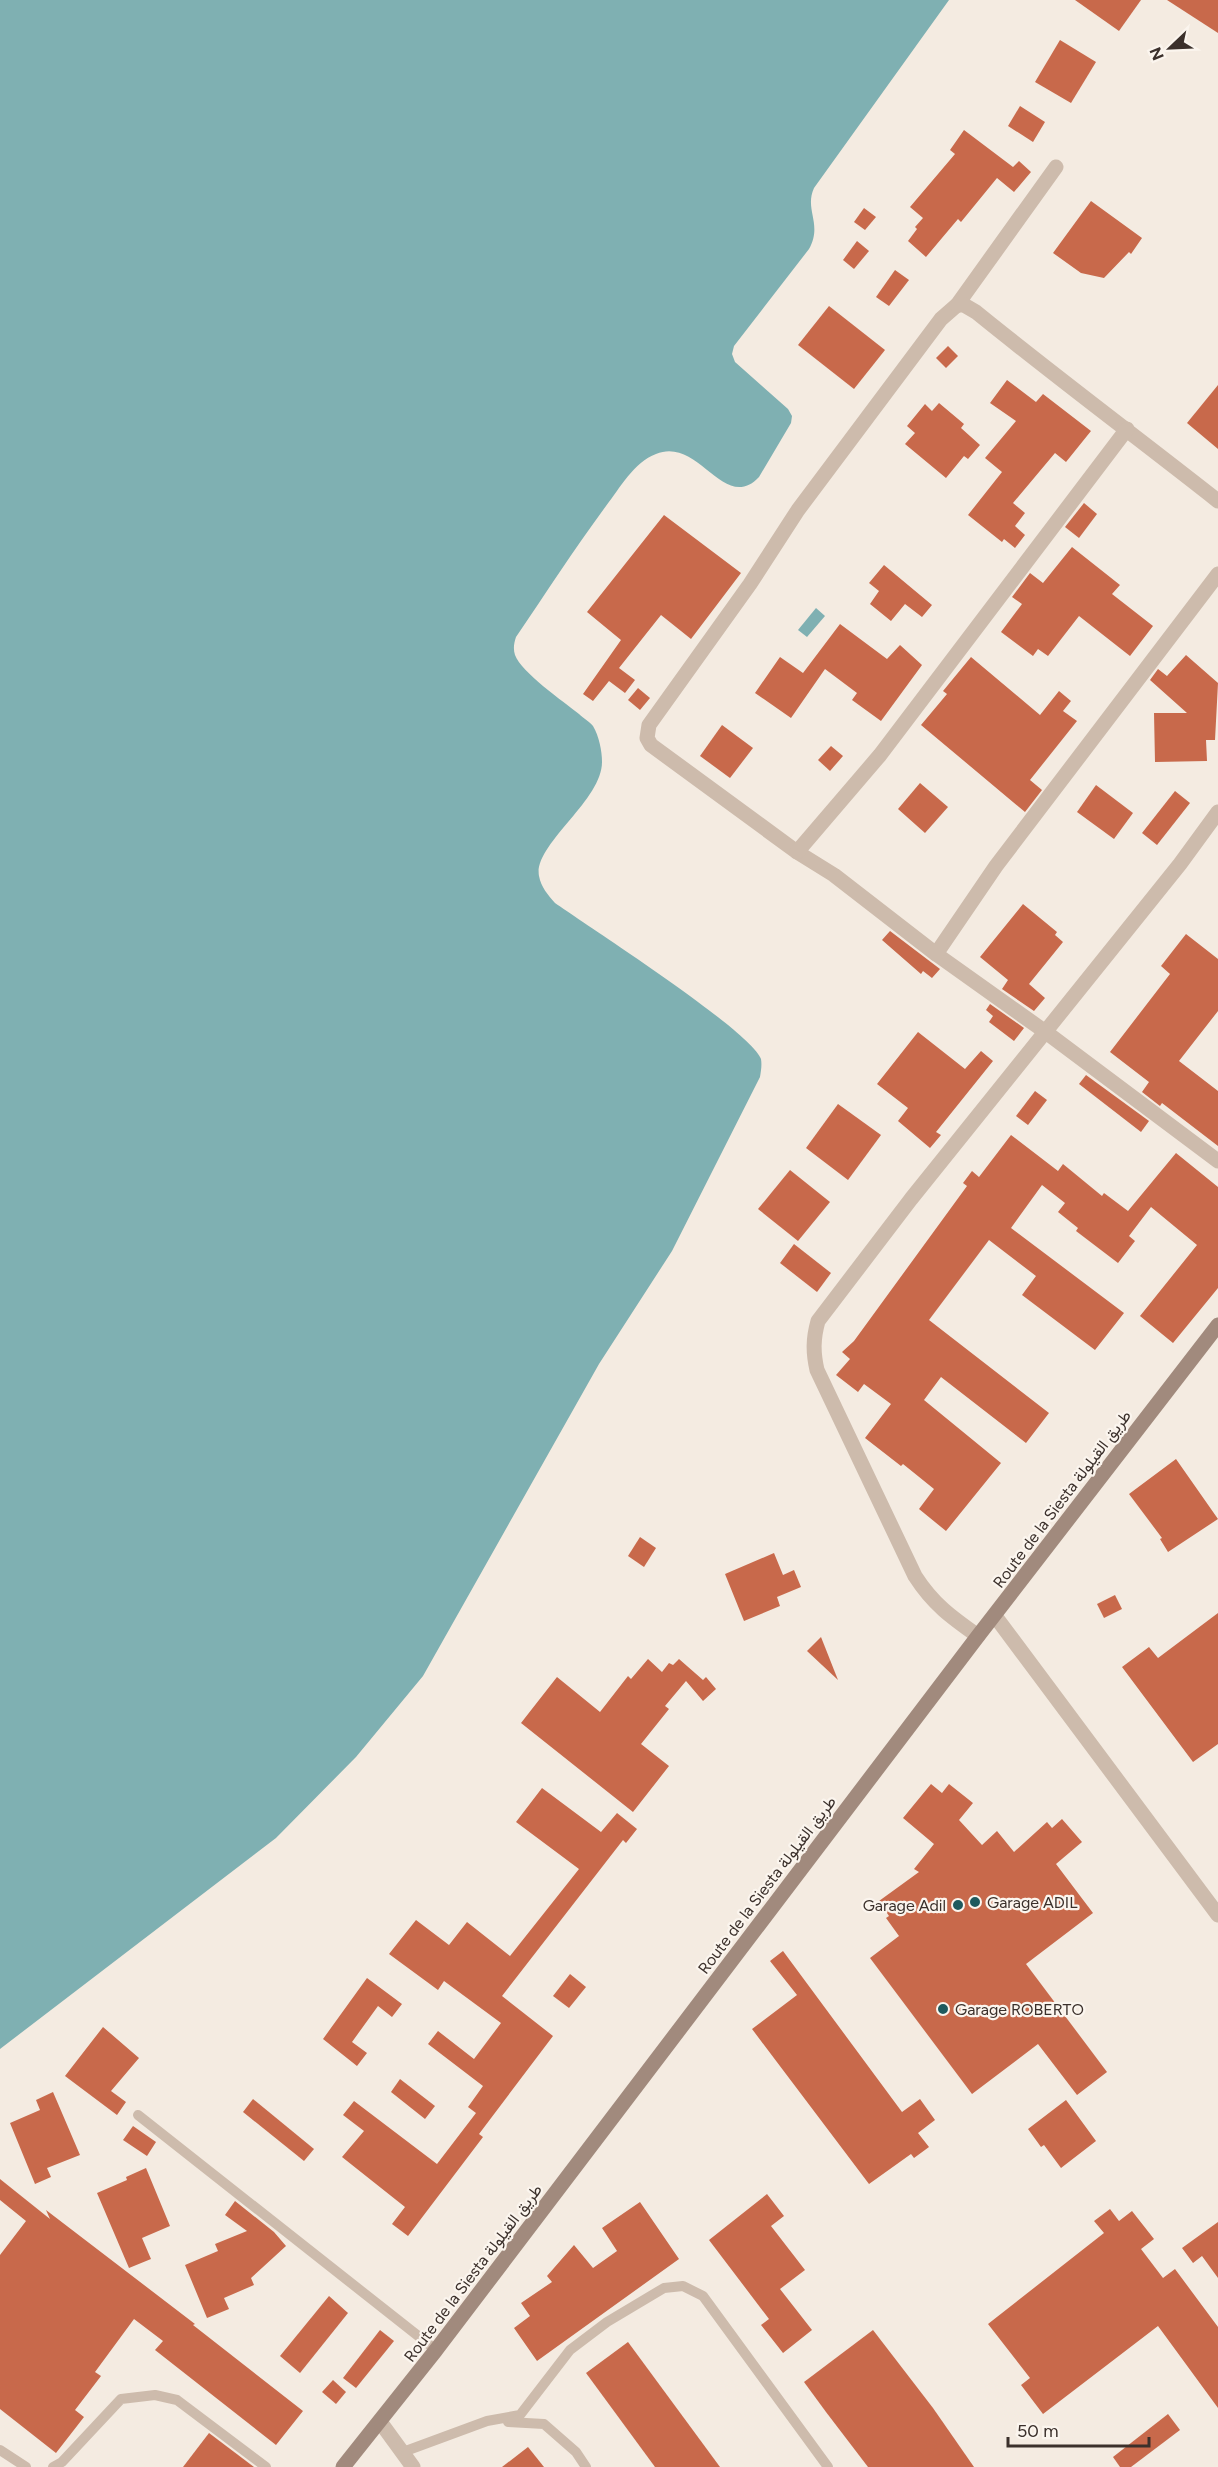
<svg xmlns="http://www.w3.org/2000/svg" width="1218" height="2467" font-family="Figtree,Vazirmatn,sans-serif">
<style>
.water{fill:#7fb0b2}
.building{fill:#c8694b}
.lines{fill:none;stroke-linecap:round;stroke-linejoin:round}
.service{stroke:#cdbbac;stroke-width:10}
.minor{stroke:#cdbbac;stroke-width:15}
.secondary{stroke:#a18a7d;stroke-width:15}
.poi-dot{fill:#1f5a5e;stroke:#fbf5ee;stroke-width:2}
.labels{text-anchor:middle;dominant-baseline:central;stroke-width:4.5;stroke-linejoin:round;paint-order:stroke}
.street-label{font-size:16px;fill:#3b302b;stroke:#fbf5ee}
.poi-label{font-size:16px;fill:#3b302b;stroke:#fbf5ee;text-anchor:start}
</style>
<rect width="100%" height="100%" fill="#f4ebe1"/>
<g class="water">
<path d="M0 0H949L814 188C804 210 823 224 809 249L734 346 732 354 735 362 788 409 792 416 791 423 759 477C724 514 699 436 656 454 634 462 620 488 606 506 575 548 546 593 516 637 514 643 513 649 515 655 521 672 564 702 579 714 583 718 590 722 593 726 599 736 602 751 602 762 602 801 533 845 539 876 541 887 548 895 555 903 589 927 751 1031 761 1059 762 1065 761 1071 760 1077L672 1251 599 1364 423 1676 356 1757 276 1838 0 2049Z"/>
<polygon points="816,608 825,616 807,637 798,630"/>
</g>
<g class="building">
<polygon points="1075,0 1141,0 1119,31"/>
<polygon points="1167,0 1218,0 1218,33"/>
<polygon points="1060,40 1096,62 1071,103 1035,82"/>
<polygon points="1020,106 1045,122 1033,142 1008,126"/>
<polygon points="964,130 1013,167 1019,161 1031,172 1014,192 997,178 961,222 958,219 926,257 908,241 917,229 915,227 923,218 910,207 955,154 950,150"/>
<polygon points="1091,201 1142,238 1131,254 1129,252 1104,278 1081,273 1053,253"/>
<polygon points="864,208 876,217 865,230 854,222"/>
<polygon points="857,241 869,251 854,269 843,260"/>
<polygon points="895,270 909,280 889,306 876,297"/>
<polygon points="829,306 885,350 854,389 798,345"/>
<polygon points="948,346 958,356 946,368 936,358"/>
<polygon points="1007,380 1036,402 1043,394 1091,431 1066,462 1055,453 1013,503 1025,513 1015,526 1025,535 1015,548 1004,539 1002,542 968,515 1002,472 985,458 1016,421 990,403"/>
<polygon points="1218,385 1218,449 1187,423"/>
<polygon points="939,403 964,424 961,428 980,445 968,459 964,456 946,478 905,444 915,433 907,426 925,404 932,411"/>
<polygon points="1084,503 1097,514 1079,538 1065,527"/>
<polygon points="664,515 741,573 691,639 661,615 619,668 635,680 625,693 609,681 593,701 583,694 621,640 587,612"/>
<polygon points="1072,547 1120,585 1112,594 1153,626 1130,656 1079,616 1048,656 1038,649 1033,656 1001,632 1022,604 1012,597 1030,573 1043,583"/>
<polygon points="884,565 932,605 922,617 905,604 891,621 870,604 879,591 869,583"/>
<polygon points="840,624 887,659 900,645 922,665 881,721 852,700 857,693 825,669 791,718 755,693 780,657 803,673"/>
<polygon points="1186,655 1218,683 1215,740 1206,740 1207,761 1155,762 1154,713 1187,713 1150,680 1158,669 1167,676"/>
<polygon points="971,657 1040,715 1059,691 1071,701 1063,711 1077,721 1030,780 1042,790 1025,812 921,725 947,694 943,691"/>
<polygon points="638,688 650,698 640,710 628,700"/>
<polygon points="722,725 753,748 730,778 700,756"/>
<polygon points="831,746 843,756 830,771 818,760"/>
<polygon points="920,783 948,807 925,833 898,809"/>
<polygon points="1096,785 1133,813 1114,839 1077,812"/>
<polygon points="1175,791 1190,803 1157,845 1142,833"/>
<polygon points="1023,904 1057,932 1055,935 1063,942 1029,984 1045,998 1034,1011 1002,989 1008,980 980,957"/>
<polygon points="890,931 940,969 932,978 923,971 921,974 882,940"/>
<polygon points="1186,934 1218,959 1218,1011 1179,1061 1218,1091 1218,1146 1162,1103 1160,1106 1142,1092 1149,1082 1110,1052 1170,974 1161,966"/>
<polygon points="990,1004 1024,1028 1014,1041 989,1022 993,1016 986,1010"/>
<polygon points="918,1032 965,1069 981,1051 993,1061 936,1132 941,1135 930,1148 898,1121 908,1108 877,1084"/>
<polygon points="1086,1075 1149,1121 1141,1132 1079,1084"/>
<polygon points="1035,1091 1047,1100 1028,1125 1016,1116"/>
<polygon points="838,1104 881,1135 848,1180 806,1148"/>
<polygon points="1011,1135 1058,1171 1063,1164 1102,1196 1104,1193 1128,1211 1176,1153 1218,1187 1218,1288 1173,1343 1140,1316 1197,1245 1151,1207 1129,1236 1135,1241 1118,1263 1076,1231 1078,1228 1058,1212 1065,1203 1042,1185 1011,1228 1124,1313 1095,1350 1022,1295 1036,1276 989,1240 929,1320 1049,1413 1026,1443 941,1377 924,1400 1001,1463 946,1531 919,1509 934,1489 903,1464 901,1466 865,1438 891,1404 864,1384 858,1392 836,1375 850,1359 842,1352 854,1341 967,1186 963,1183 972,1171 979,1177"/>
<polygon points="790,1170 830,1202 798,1241 758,1209"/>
<polygon points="794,1244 831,1273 817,1292 780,1263"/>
<polygon points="1176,1459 1218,1519 1168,1552 1160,1539 1162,1538 1129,1494"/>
<polygon points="640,1537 656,1548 644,1567 628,1556"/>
<polygon points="774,1553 783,1575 794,1570 801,1587 777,1597 780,1606 744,1621 725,1574"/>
<polygon points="1115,1595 1122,1609 1104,1618 1097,1604"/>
<polygon points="1218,1613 1218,1744 1193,1762 1122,1667 1149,1647 1158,1658"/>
<polygon points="821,1637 838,1680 807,1651"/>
<polygon points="648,1659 662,1672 669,1663 673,1665 679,1659 703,1680 706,1677 716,1689 703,1701 686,1681 665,1706 669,1709 641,1744 669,1766 633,1812 521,1723 557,1677 600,1712 628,1676 631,1679"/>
<polygon points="931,1784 942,1793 949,1784 973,1803 959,1820 982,1845 997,1831 1014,1852 1047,1822 1052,1828 1062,1819 1082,1842 1056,1864 1093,1913 1026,1964 1107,2072 1077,2095 1038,2044 972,2094 870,1958 899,1936 886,1918 889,1916 879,1901 919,1872 914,1869 934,1844 903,1818"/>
<polygon points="542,1788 601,1832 617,1813 637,1829 626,1843 623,1840 502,1996 553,2036 479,2134 483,2137 408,2236 392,2224 405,2207 342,2157 364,2131 343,2115 354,2101 437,2164 476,2113 468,2107 483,2086 428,2044 438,2031 474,2059 501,2023 444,1981 438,1990 389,1954 416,1920 449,1945 467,1922 510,1956 579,1869 516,1822"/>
<polygon points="783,1951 902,2112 920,2099 935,2120 918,2133 929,2147 914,2158 911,2154 869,2184 752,2029 797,1995 770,1961"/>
<polygon points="570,1974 586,1987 569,2008 553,1996"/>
<polygon points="367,1978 402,2004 392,2017 378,2006 352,2042 367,2053 357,2066 323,2039"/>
<polygon points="103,2027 139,2058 111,2091 126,2102 117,2115 65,2076"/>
<polygon points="400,2079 435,2106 425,2119 391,2092"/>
<polygon points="53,2092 80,2155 47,2168 51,2177 35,2184 10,2123 40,2110 36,2100"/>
<polygon points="253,2099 314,2149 304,2161 243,2112"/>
<polygon points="1066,2100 1096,2141 1061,2168 1044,2145 1041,2147 1028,2129"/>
<polygon points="133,2126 156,2142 147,2156 123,2140"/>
<polygon points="146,2168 170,2226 142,2238 151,2259 129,2268 97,2193 127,2180 126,2177"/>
<polygon points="0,2179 50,2219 46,2210 195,2324 193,2325 303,2411 276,2445 155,2350 163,2341 134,2319 95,2372 101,2376 75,2410 84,2417 56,2453 0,2409 0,2255 26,2221 0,2200"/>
<polygon points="767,2194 784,2216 771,2226 805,2270 780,2289 812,2330 783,2353 761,2325 769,2319 709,2240"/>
<polygon points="235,2201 274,2232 286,2246 251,2278 254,2285 224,2298 229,2309 207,2318 185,2265 218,2251 215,2244 247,2231 225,2215"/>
<polygon points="640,2202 679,2259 537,2361 514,2328 530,2316 521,2303 552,2282 547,2276 574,2245 593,2268 617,2251 602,2228"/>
<polygon points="1110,2209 1119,2221 1132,2211 1154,2239 1141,2249 1163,2278 1175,2269 1218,2327 1218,2408 1158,2326 1043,2414 1021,2385 1030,2378 988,2324 1104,2233 1094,2221"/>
<polygon points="1218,2222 1218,2278 1202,2256 1193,2263 1182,2248"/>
<polygon points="329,2296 348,2313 300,2373 280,2356"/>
<polygon points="380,2330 394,2341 356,2388 343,2378"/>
<polygon points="873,2330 933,2408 974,2467 868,2467 826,2412 804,2382"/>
<polygon points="628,2342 720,2467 655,2467 586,2373"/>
<polygon points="333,2380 346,2392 336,2404 322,2392"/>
<polygon points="1168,2414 1180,2430 1131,2467 1120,2467 1113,2457"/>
<polygon points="209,2433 254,2467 183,2467"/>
<polygon points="528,2447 544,2467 502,2467"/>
</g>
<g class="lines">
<g class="service">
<polyline points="138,2115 436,2350"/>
<polyline points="508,2422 544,2424 576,2452 586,2467"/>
<polyline points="0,2450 26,2467"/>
<polyline points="403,2452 487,2421 520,2415 570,2350 607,2322 664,2288 683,2286 703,2296 828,2467"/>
<polyline points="53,2467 62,2462 121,2399 155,2395 177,2400 266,2467"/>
</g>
<g class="minor">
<polyline points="1056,167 957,305 941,319 798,510 750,584 649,725 647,738 651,745 797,852 834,875 936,954 1047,1033 1218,1161"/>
<path d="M957 305H964L976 312C1056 377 1138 438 1218 501"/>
<polyline points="797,852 880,755 1127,429"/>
<polyline points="936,954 996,866 1218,574"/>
<polyline points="995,1616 1218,1915"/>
<path d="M978 1636C951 1617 933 1604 915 1576L817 1370C813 1352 813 1339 818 1321L911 1199 1180 864 1218 812"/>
<polyline points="381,2423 413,2467"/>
</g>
<polyline class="secondary" points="343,2467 436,2350 978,1636 1218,1325"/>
</g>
<g class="poi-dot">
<circle cx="975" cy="1902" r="6"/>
<circle cx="958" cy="1905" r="6"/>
<circle cx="943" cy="2009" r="6"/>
</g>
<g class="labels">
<g class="street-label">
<text transform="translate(1062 1499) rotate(-53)">Route de la Siesta طريق القيلولة</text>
<text transform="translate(767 1885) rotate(-53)">Route de la Siesta طريق القيلولة</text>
<text transform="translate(473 2273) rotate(-53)">Route de la Siesta طريق القيلولة</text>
</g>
<g class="poi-label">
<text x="987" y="1902">Garage ADIL</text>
<text x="946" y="1905" text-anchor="end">Garage Adil</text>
<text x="955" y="2009">Garage ROBERTO</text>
</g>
</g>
<g transform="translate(1170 48) rotate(247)" stroke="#fbf5ee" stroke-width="4.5" paint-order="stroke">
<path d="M0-4.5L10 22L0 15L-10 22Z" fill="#3b302b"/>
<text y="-9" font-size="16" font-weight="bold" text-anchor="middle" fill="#3b302b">N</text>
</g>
<path d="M1008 2437v9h141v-9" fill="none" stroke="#3b302b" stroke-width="3"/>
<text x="1017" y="2437" font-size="18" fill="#3b302b" stroke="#fbf5ee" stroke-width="4.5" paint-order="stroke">50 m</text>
</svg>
